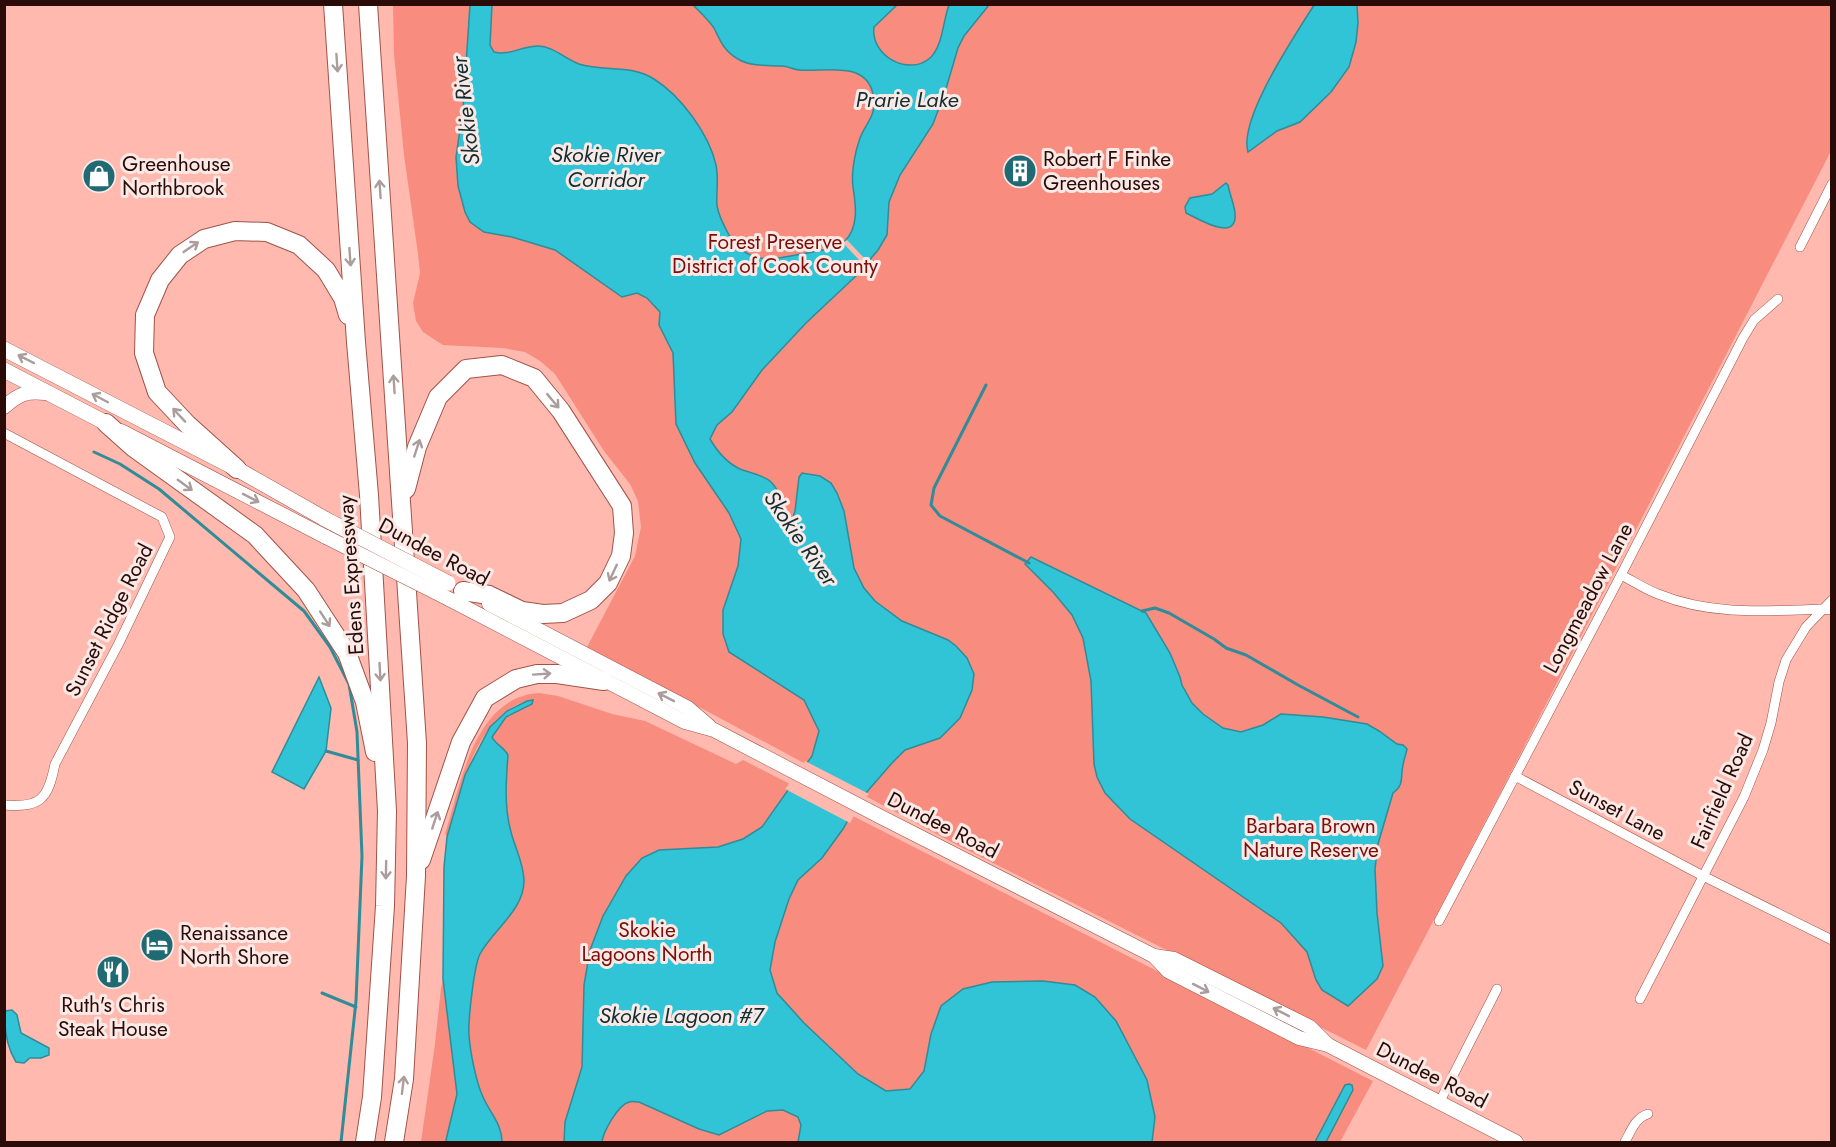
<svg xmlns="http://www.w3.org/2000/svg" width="1836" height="1147" font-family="Jost,sans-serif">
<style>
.green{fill:#f88c7e}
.water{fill:#31c3d6;stroke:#2f8c98;stroke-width:1.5}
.pier{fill:#ffb9ae}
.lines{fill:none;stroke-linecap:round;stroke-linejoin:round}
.stream{stroke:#2f8c98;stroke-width:3}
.minor-casing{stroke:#a05349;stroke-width:10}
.secondary-casing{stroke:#a05349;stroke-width:15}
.primary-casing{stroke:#a05349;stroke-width:16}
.motorway-casing{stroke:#a05349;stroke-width:20}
.minor{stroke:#fff;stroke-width:9}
.secondary{stroke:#fff;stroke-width:14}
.primary{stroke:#fff;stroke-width:15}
.motorway{stroke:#fff;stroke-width:18}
.secondary-bridge-casing{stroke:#a05349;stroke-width:15;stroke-linecap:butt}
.primary-bridge-casing{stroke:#a05349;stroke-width:16;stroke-linecap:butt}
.secondary-bridge{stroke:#fff;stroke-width:14}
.primary-bridge{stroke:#fff;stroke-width:15}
.oneway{stroke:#aa9d9c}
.labels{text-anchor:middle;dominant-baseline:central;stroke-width:6;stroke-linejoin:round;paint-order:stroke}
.poi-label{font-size:21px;fill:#2a0b08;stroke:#fbe9e6;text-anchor:start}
.park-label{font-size:21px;fill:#7b0d0a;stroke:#fbe9e6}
.street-label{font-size:21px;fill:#2a0b08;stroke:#fbe9e6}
.water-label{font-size:22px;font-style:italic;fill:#112e33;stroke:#fbe9e6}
</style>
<rect width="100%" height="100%" fill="#ffb9ae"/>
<g class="green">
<polygon points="393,5 1831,5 1831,151 1510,774 1366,1050 959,846 587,647 635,556 641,527 638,501 630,484 604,451 555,374 540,361 525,352 503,348 443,345 423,332 416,321 413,303 420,273 418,254 404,155 394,54"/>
<path d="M539 693 558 696 612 714 645 721 736 764 743 760 1373 1081 1340 1142H478L450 988 447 937 449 841 461 808 464 792 485 743 503 716 531 700C476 711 460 793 447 837L445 834C461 784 474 697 539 693Z"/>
<polygon points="443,979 457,1094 446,1140 447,1142 421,1142 435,1044 441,988"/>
</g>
<g class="water">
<path d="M470 5H492L490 45 494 52C509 56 522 46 538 46 553 46 565 59 579 64 604 72 631 64 654 79 681 96 709 134 716 165 719 179 716 192 717 206 719 217 724 226 729 235 747 263 767 261 796 255 809 252 835 250 844 242 859 228 856 206 853 187 851 172 855 152 860 138 865 125 876 115 874 100 870 59 827 72 800 70 794 70 788 66 782 66 768 65 751 67 738 59 724 51 721 42 714 28 708 19 700 12 693 5H897L874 27C870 55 908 77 930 58 943 46 943 20 949 5H989L964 36 958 48 945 92 933 124 900 175 889 202 887 235 878 250 857 275 806 323 762 370 732 412 717 425 710 439C717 451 727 463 740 469 750 473 762 474 771 482 781 492 784 508 789 521L792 520 795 511 799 477 802 473 820 476 831 483 837 493 844 511 854 568 864 588 875 601 902 621 948 640 956 646 967 658 974 674 972 690 960 718 940 738 905 750 892 763 859 801 843 829 822 858 798 880 789 899 775 942 770 970 777 993 804 1023 858 1074 886 1091 910 1089 924 1071 931 1034 941 1006 963 989 992 982 1043 981 1075 985 1095 997 1116 1021 1147 1080 1155 1117 1152 1142H798L801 1125 798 1117 783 1110 767 1111 719 1135 699 1129 639 1102C635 1102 632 1101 629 1102 618 1105 603 1132 602 1142H564L565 1122 582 1067 584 985 590 950 603 916 626 876 642 858 659 850 718 847 743 839 762 827 812 756 819 731 804 700 729 652 723 634V610L738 566 741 539 729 513 695 463 676 424 673 353 659 325 660 312 647 298 637 293 622 297 555 250 512 237 484 232 470 222 465 212 458 186 456 157 463 109Z"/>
<path d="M1314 5H1357L1358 23 1356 42 1349 67 1331 92 1300 122 1277 131 1248 152C1238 119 1296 34 1314 5Z"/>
<path d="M1226 183 1228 185C1230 195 1234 204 1235 213 1238 244 1197 218 1186 213L1185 207 1190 198 1212 194Z"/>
<path d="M1031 557 1146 613 1170 653 1180 677 1182 685 1192 703 1203 714 1223 728 1241 732 1263 725 1281 714 1323 717 1367 724 1379 731 1397 744 1403 745 1407 749C1406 754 1404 759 1403 765 1400 777 1405 784 1393 793L1378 844 1375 869 1377 913 1383 966 1377 979 1348 1006 1322 990 1316 980 1307 952 1281 923 1130 819 1105 793 1097 777 1094 764 1091 681 1083 638 1072 615 1053 592 1025 564Z"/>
<polygon points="319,677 331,708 326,751 304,789 272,772"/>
<path d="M533 700 532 704 506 717 492 737C495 744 504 747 508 755 506 781 504 807 511 832 515 848 524 864 524 881 524 910 493 930 480 954 474 966 468 1020 469 1035 470 1051 476 1082 483 1097 490 1113 502 1124 502 1142H447L446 1140 457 1094 443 979 444 867 447 837 465 775 490 727 507 711 527 701Z"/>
<path d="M12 1010 17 1015 21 1033 49 1048V1055L41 1058H30L24 1063 16 1062C6 1046 4 1029 5 1011Z"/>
<polygon points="1349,1084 1352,1085 1353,1090 1326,1142 1315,1142 1345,1085"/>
</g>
<g class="pier">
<polygon points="847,240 867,261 864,265 843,243"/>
<polygon points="805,761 869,794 861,803 850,823 785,789"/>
</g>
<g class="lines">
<g class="stream">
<polyline points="986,385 934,488 931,505 940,516 1029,563"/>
<polyline points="94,452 120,464 159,489 304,611 330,647 349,684 357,732 362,856 356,1001 341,1142"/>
<polyline points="1142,611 1155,608 1169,613 1214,639 1226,648 1246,655 1298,685 1358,717"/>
<polyline points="326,751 358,760"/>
<polyline points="322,993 356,1007"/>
</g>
<g class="minor-casing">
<g id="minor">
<polyline points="1800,247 1832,184"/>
<path d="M4 433 162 517 170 537 118 645 55 764C48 799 41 808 4 805"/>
<path d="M1621 575C1633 581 1645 589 1658 594 1712 616 1767 611 1823 609L1832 610"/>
<polyline points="1515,776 1703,876 1832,940"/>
<polyline points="1439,921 1621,575 1743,338 1754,320 1778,299"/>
<polyline points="1640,999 1744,797 1763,750 1771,723 1779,682 1786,660 1806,627 1832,600"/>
<polyline points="1439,1103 1497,989"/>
<path d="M1625 1142C1631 1131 1635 1118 1648 1114"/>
</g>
</g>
<g class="secondary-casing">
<g id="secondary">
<path d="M4 407C19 394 26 391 45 393"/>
<polyline points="121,431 326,537"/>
<polyline points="449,599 685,722 714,730 881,817 1154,956 1174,959 1310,1027 1328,1045"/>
<polyline points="489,604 688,708 710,727"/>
<polyline points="1154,956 1168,971 1299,1038 1328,1045 1516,1142"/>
</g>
</g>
<g class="primary-casing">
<g id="primary">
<polyline points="4,349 237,469 325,519"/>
<polyline points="4,370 106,423"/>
</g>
</g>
<g class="motorway-casing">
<g id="motorway">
<polyline points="333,4 356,342 369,495 387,811 385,906 372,1097 365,1142"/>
<polyline points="368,4 417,743 416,876 404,1079 394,1142"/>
<polyline points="106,423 134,448 255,535 306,590 347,653 365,702 375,752"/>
<polyline points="237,469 187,424 157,392 144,353 145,315 160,280 180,255 204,239 235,231 267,232 299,245 326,270 343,298 348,315"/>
<polyline points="406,489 417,447 438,397 466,369 502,365 534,378 561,411 622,506 624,533 621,556 608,583 591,600 563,613 543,614 522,611 489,595 463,591"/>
<polyline points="421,860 461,742 485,698 516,679 537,674 557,674 604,681"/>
</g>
</g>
<use href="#minor" class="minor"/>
<use href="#secondary" class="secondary"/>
<use href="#primary" class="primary"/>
<use href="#motorway" class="motorway"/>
<g class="secondary-bridge-casing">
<polyline id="secondary-bridge" points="326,537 449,599"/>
</g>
<g class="primary-bridge-casing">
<polyline id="primary-bridge" points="325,519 448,583"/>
</g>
<use href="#secondary-bridge" class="secondary-bridge"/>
<use href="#primary-bridge" class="primary-bridge"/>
</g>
<defs><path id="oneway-shaft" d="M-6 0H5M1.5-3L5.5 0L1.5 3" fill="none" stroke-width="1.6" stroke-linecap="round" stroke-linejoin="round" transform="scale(1.5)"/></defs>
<g class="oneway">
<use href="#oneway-shaft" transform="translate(337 63) rotate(86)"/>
<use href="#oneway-shaft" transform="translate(380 189) rotate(-94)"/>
<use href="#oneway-shaft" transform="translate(191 247) rotate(-34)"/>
<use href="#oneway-shaft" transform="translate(350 257) rotate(86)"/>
<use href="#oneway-shaft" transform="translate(26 359) rotate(-153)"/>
<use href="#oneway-shaft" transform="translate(394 384) rotate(-94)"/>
<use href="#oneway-shaft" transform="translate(100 398) rotate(-152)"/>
<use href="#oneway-shaft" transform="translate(553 401) rotate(50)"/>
<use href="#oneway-shaft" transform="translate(179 415) rotate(-133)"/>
<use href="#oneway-shaft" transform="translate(417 448) rotate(-72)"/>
<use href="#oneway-shaft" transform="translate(185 485) rotate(36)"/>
<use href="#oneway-shaft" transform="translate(251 498) rotate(27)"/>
<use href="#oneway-shaft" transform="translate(613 573) rotate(115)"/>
<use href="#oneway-shaft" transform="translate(325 619) rotate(57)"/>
<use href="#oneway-shaft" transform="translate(380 672) rotate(87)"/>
<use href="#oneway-shaft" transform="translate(542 674) rotate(-4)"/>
<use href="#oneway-shaft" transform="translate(666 697) rotate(-153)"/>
<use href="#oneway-shaft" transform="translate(435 820) rotate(-72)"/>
<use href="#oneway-shaft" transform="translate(386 870) rotate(91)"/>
<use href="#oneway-shaft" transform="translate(1201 988) rotate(27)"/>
<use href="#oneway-shaft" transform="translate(1281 1012) rotate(-153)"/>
<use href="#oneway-shaft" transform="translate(403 1085) rotate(-83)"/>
</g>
<defs>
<g id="building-disc" transform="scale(1.725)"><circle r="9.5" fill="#206a74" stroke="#fbe9e6"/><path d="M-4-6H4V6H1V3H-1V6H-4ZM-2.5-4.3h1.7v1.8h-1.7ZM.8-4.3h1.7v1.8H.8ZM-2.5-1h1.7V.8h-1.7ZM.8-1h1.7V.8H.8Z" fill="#fff"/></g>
<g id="shop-disc" transform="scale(1.725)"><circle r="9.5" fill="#206a74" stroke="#fbe9e6"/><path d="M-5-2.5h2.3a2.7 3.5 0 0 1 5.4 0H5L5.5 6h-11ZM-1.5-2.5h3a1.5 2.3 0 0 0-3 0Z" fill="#fff"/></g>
<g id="hotel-disc" transform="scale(1.725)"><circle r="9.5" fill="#206a74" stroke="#fbe9e6"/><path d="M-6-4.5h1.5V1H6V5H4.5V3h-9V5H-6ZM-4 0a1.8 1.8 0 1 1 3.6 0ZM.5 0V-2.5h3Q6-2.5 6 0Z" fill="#fff"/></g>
<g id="restaurant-disc" transform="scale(1.725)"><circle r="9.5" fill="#206a74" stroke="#fbe9e6"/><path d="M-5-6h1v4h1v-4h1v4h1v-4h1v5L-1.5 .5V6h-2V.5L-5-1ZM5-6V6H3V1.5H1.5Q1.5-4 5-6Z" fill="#fff"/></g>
</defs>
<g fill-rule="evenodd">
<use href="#building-disc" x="1020" y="171"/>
<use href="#shop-disc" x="99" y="176"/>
<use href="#hotel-disc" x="157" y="945"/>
<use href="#restaurant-disc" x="113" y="972"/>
</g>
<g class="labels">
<g class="poi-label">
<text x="1043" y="159">Robert F Finke<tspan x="1043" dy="24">Greenhouses</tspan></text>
<text x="122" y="164">Greenhouse<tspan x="122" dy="24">Northbrook</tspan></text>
<text x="180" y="933">Renaissance<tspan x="180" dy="24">North Shore</tspan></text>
<text x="113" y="1005" text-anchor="middle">Ruth's Chris<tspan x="113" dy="24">Steak House</tspan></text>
</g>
<g class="park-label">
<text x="775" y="242">Forest Preserve<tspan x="775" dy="24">District of Cook County</tspan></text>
<text x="1311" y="826">Barbara Brown<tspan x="1311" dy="24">Nature Reserve</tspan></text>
<text x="647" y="930">Skokie<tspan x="647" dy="24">Lagoons North</tspan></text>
</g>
<g class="street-label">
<text transform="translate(434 552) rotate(28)">Dundee Road</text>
<text transform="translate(351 575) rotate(-94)">Edens Expressway</text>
<text transform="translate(1588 598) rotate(-62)">Longmeadow Lane</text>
<text transform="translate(109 620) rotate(-63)">Sunset Ridge Road</text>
<text transform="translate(1722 791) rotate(-66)">Fairfield Road</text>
<text transform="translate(1617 810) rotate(28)">Sunset Lane</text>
<text transform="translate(943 825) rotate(27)">Dundee Road</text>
<text transform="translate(1432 1075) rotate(27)">Dundee Road</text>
</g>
<g class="water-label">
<text x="907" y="99">Prarie Lake</text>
<text transform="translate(465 111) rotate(-97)">Skokie River</text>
<text x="606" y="154">Skokie River<tspan x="606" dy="25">Corridor</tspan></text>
<text transform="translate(801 538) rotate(55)">Skokie River</text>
<text x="681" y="1015">Skokie Lagoon #7</text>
</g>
</g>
<rect width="1836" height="1147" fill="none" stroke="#2a0b08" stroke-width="12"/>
</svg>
